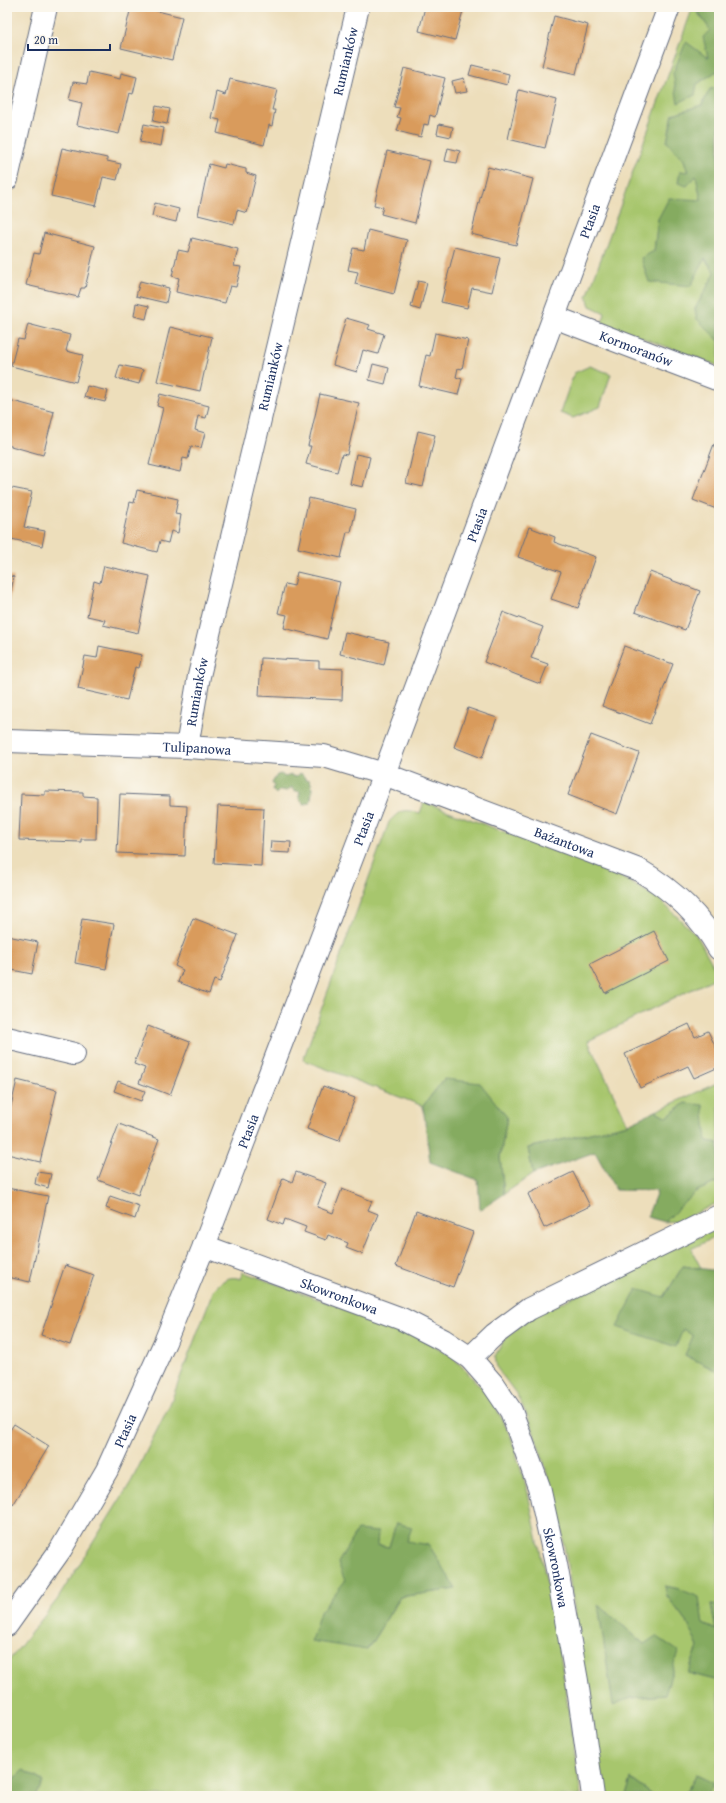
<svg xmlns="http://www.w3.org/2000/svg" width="726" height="1803" font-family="'Gentium Book Plus',serif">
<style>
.green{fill:#a7c66d;stroke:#617a66;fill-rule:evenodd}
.forest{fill:#85ab60;stroke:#506d5f}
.building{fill:#d99b5c}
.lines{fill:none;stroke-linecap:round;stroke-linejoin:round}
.street-casing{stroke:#646c7f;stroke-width:24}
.street{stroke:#fff;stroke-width:22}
.labels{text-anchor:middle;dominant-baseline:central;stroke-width:4;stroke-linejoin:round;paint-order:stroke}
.street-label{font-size:14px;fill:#1b2f5e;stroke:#fbf7ec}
</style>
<rect width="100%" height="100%" fill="#fbf7ec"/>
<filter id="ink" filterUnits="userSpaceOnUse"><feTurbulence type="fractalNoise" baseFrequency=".025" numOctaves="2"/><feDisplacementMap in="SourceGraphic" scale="8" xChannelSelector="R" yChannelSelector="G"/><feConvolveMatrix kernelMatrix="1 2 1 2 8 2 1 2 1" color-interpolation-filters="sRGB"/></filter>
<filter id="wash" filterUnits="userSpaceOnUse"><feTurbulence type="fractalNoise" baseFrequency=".012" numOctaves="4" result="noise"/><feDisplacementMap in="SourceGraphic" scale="16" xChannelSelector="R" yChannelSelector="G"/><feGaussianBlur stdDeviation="0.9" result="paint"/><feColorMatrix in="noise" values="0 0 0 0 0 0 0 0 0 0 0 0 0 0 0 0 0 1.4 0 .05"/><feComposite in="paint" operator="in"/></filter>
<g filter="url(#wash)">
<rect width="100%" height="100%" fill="#eddebb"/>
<g class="green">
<polygon points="693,7 711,30 708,59 686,42 697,84 718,70 719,88 710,89 702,105 673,114 667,142 684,160 688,173 696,176 701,200 658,219 654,251 691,286 704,258 715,273 695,309 697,319 719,341 719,366 602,323 605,313 590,306 587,297"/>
<polygon points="590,366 611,374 600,407 573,418 560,413 574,373"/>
<path d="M424 802 612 872 659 899 697 936 719 976 588 1041 628 1124 528 1148 533 1174 504 1194 500 1157 507 1117 444 1079 423 1106 303 1060 389 822C401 809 403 809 420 813Z"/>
<polygon points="719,1082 719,1143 707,1141 685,1103 667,1117 656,1111"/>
<polygon points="719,1181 719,1202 682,1220 665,1222 695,1192"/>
<path d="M719 1227V1235L691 1249 701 1268 683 1266 664 1297 683 1329 694 1336 685 1355 719 1372V1605L711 1604 716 1630 703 1624 679 1589 665 1586 667 1596 687 1622 698 1647 688 1673 719 1681V1796H707L714 1783 696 1775 684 1796H654L631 1779 626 1796H604L561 1526 544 1463 530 1421 517 1395 497 1368 495 1356 504 1340 529 1318ZM599 1605 644 1644 665 1695 631 1698 613 1704Z"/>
<path d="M243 1272 407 1331 451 1355 491 1398 511 1437 528 1493 557 1632 581 1796H36L44 1782 23 1770 7 1787V1663L57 1600 131 1482 170 1404 214 1289C223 1280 229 1275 241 1279ZM396 1524 407 1541 455 1589 400 1597 367 1650 320 1612 377 1545 389 1547Z"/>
</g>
<g class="forest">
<polygon points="695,7 719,7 719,74 717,71 697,84 695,95 678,103 673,73 686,42 708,58 703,37 710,30"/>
<polygon points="719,88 719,341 697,319 695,309 715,273 705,258 691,286 649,282 641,258 654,251 658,219 669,198 701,200 696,176 687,186 678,183 680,171 688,172 684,160 667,142 673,114 702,105 710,89"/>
<path d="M301 773 306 779 310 780C313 788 312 794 310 803L305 804C299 801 298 798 300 792L293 790 292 787 287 791 279 790 276 794 272 789 274 786 272 783 277 775 281 774 285 777 291 775 295 777Z"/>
<polygon points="444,1079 480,1083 507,1117 500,1157 504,1194 480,1210 478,1180 430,1162 423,1106"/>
<polygon points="685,1103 703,1105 707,1141 719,1143 719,1181 695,1192 665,1222 647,1217 657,1191 616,1190 595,1152 533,1174 528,1148 628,1124 656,1111 667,1117"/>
<polygon points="683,1266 719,1271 719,1372 685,1355 693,1336 683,1329 676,1347 617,1327 637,1289 664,1297"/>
<polygon points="396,1523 412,1527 407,1541 429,1545 456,1589 400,1597 367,1650 311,1641 320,1612 345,1581 338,1563 357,1530 378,1532 377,1545 389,1547"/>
<polygon points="665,1586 679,1589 699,1597 703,1624 716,1630 711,1604 719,1605 719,1681 688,1673 698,1647 687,1622 667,1596"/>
<polygon points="598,1604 644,1644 656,1636 678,1651 665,1695 631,1698 613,1705"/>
<polygon points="23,1770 44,1782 36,1796 7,1796 7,1787"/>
<polygon points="696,1775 714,1783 707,1796 684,1796"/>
<polygon points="631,1779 654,1796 626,1796"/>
</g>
<g id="blocks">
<g class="building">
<polygon points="131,7 141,7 182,17 172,60 121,48"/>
<polygon points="425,7 464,7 455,40 419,31"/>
<polygon points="554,16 588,25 576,74 542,66"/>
<polygon points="472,65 509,74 507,85 469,75"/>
<polygon points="404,68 445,78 435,117 430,115 428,125 424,124 421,137 397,131 401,118 397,117 400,108 394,107"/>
<polygon points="89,72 120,79 121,73 137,77 133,94 129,93 119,134 77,125 82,103 69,100 73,82 87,84"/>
<polygon points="464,78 467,91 455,93 452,81"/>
<polygon points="230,79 277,90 272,110 275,110 272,126 269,125 264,145 217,133 220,120 211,118 217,92 226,95"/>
<polygon points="519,90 557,100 545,148 508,139"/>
<polygon points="156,106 170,109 167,124 153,121"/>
<polygon points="144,124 164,128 161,146 140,142"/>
<polygon points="439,124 453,127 451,137 437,134"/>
<polygon points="62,148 107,158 107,161 121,164 117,180 103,177 96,206 51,196"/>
<polygon points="448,148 460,151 457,163 445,161"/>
<polygon points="387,151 430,161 415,223 381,214 383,207 374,205"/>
<polygon points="209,164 224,168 225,164 246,169 246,173 256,176 247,213 237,210 234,224 198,215"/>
<polygon points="488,167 533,179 516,245 471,234"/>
<polygon points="155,203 179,209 176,222 152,216"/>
<polygon points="368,230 407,240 394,294 355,284 358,272 348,270 353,248 364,250"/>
<polygon points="44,233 95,246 85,288 81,288 78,297 26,285 34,253 39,254"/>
<polygon points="192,238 238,249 234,266 241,267 236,287 230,286 225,303 176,292 179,278 172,276 178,250 188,252"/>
<polygon points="455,247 500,258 492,292 472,288 467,308 441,302"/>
<polygon points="140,281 169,288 166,303 136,296"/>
<polygon points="418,281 427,283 420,310 411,307"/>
<polygon points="136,303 149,306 146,319 134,316"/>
<polygon points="346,318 370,325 368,329 384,334 378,354 363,350 357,372 333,365"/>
<polygon points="28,324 70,335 66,351 83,355 76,382 11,366 18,339 24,340"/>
<polygon points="170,327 212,337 200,391 157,381"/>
<polygon points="435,333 468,340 462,369 458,368 456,377 462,379 458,395 419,386 426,355 430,356"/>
<polygon points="373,364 389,368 385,384 369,380"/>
<polygon points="120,365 143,370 139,384 116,378"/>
<polygon points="87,386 108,391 105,402 84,397"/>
<polygon points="160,394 209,406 206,418 198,416 195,430 205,433 201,448 191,446 188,459 183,458 180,472 149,465 163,408 157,406"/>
<polygon points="320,394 359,403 347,455 342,454 337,472 306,464 311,446 308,446"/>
<polygon points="9,400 54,412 43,455 7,445 7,410"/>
<polygon points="418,431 435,435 423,487 406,483"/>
<polygon points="714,444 719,446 719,510 693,500"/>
<polygon points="356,454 370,457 363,487 350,484"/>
<polygon points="7,487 32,492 24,527 45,531 42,546 7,538"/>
<polygon points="137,490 178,499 175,514 181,515 178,533 171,531 168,543 160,541 157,552 121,543 130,502 134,503"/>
<polygon points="309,498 356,509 351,532 347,532 341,558 298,548"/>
<polygon points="529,527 555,537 554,542 596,557 578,608 551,599 561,572 518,557"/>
<polygon points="104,566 150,576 138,633 103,625 105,620 87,616 94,581 100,583"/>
<polygon points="297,572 340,582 327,639 284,628 287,615 278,613 285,584 294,586"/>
<polygon points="650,572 700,591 685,630 635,612"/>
<polygon points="7,575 14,577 8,604 7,604"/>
<polygon points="503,612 543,627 531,658 548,664 540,684 484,662"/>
<polygon points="345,632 389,642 384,665 340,654"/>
<polygon points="99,646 142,655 139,668 135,667 127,700 78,689 85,656 97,658"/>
<polygon points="624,646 673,664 650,724 602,706"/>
<polygon points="261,658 319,661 319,668 343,669 342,700 259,696"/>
<polygon points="468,708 497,718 482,758 454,747"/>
<polygon points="591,735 639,753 617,814 568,795"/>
<polygon points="45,791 83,792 83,796 97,797 96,839 81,839 81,842 19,840 21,794 45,795"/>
<polygon points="120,794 170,796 170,805 187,806 185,856 117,853"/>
<polygon points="218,806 264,808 261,866 214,863"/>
<polygon points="271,841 291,842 290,853 270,852"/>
<polygon points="193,918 238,935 220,982 214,980 209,994 178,982 183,970 175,966"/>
<polygon points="82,919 114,924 106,969 75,963"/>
<polygon points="654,931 669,961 605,993 590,964"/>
<polygon points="7,936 38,942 32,974 7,969"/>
<polygon points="689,1024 695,1037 708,1031 719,1054 719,1067 694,1078 688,1066 640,1088 625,1054"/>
<polygon points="148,1026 190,1042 170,1095 139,1083 145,1068 134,1064"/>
<polygon points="17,1080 57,1090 40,1162 7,1154 7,1123"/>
<polygon points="118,1081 145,1091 141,1101 114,1091"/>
<polygon points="323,1086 355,1098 339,1141 307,1129"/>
<polygon points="119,1124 159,1139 138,1195 98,1180"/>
<polygon points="37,1172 51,1174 48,1188 35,1184"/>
<polygon points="296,1172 326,1183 317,1207 333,1213 342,1189 372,1201 368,1210 378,1214 362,1254 346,1248 348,1243 328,1235 326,1240 304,1232 306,1227 285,1219 283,1225 268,1219 283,1178 292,1182"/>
<polygon points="573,1172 590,1206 544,1228 528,1194"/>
<polygon points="7,1188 48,1196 30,1282 7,1277"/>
<polygon points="110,1196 139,1206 135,1219 106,1208"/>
<polygon points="416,1211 473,1232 453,1287 396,1266"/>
<polygon points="65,1265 94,1275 70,1345 41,1335"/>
<polygon points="14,1424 49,1446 13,1505 7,1501 7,1435"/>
</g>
</g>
</g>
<g filter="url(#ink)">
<use href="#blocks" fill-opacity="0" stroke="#646c7f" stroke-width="1"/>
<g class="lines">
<g class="street-casing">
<g id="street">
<polyline points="7,179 46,7"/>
<path id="s1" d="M554 317 719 380"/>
<path id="s2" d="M7 741 187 747 324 756 384 774 639 870C673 890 700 915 719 949"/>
<path id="s3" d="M187 747 199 676 358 7"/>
<polyline points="7,1038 74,1054"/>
<path id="s4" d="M204 1246 402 1319 443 1340 470 1358 492 1383 511 1411 539 1487 556 1564 577 1681 593 1796"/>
<polyline points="470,1358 495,1334 529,1309 719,1216"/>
<path id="s5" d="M7 1625 61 1549 107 1470 165 1342 204 1246 384 774 669 7"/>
</g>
</g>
<use href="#street" class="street"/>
</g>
</g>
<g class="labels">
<g class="street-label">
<text stroke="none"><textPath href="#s3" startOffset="704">Rumianków</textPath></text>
<text stroke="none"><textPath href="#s5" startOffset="1524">Ptasia</textPath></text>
<text stroke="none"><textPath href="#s1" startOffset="88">Kormoranów</textPath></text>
<text stroke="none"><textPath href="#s3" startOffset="380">Rumianków</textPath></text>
<text stroke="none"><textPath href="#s5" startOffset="1200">Ptasia</textPath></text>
<text stroke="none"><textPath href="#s3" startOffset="56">Rumianków</textPath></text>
<text stroke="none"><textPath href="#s2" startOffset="190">Tulipanowa</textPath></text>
<text stroke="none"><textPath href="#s5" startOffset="876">Ptasia</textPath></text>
<text stroke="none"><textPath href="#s2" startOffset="573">Bażantowa</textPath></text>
<text stroke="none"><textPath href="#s5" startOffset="552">Ptasia</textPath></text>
<text stroke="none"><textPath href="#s4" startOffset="144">Skowronkowa</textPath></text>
<text stroke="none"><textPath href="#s5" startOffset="228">Ptasia</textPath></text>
<text stroke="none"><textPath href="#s4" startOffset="520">Skowronkowa</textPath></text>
</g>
</g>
<rect width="726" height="1803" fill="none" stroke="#fbf7ec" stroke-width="24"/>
<path d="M28 44v6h82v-6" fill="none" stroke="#1b2f5e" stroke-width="2"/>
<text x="34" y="44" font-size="12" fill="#1b2f5e" stroke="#fbf7ec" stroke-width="3" paint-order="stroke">20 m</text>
</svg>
